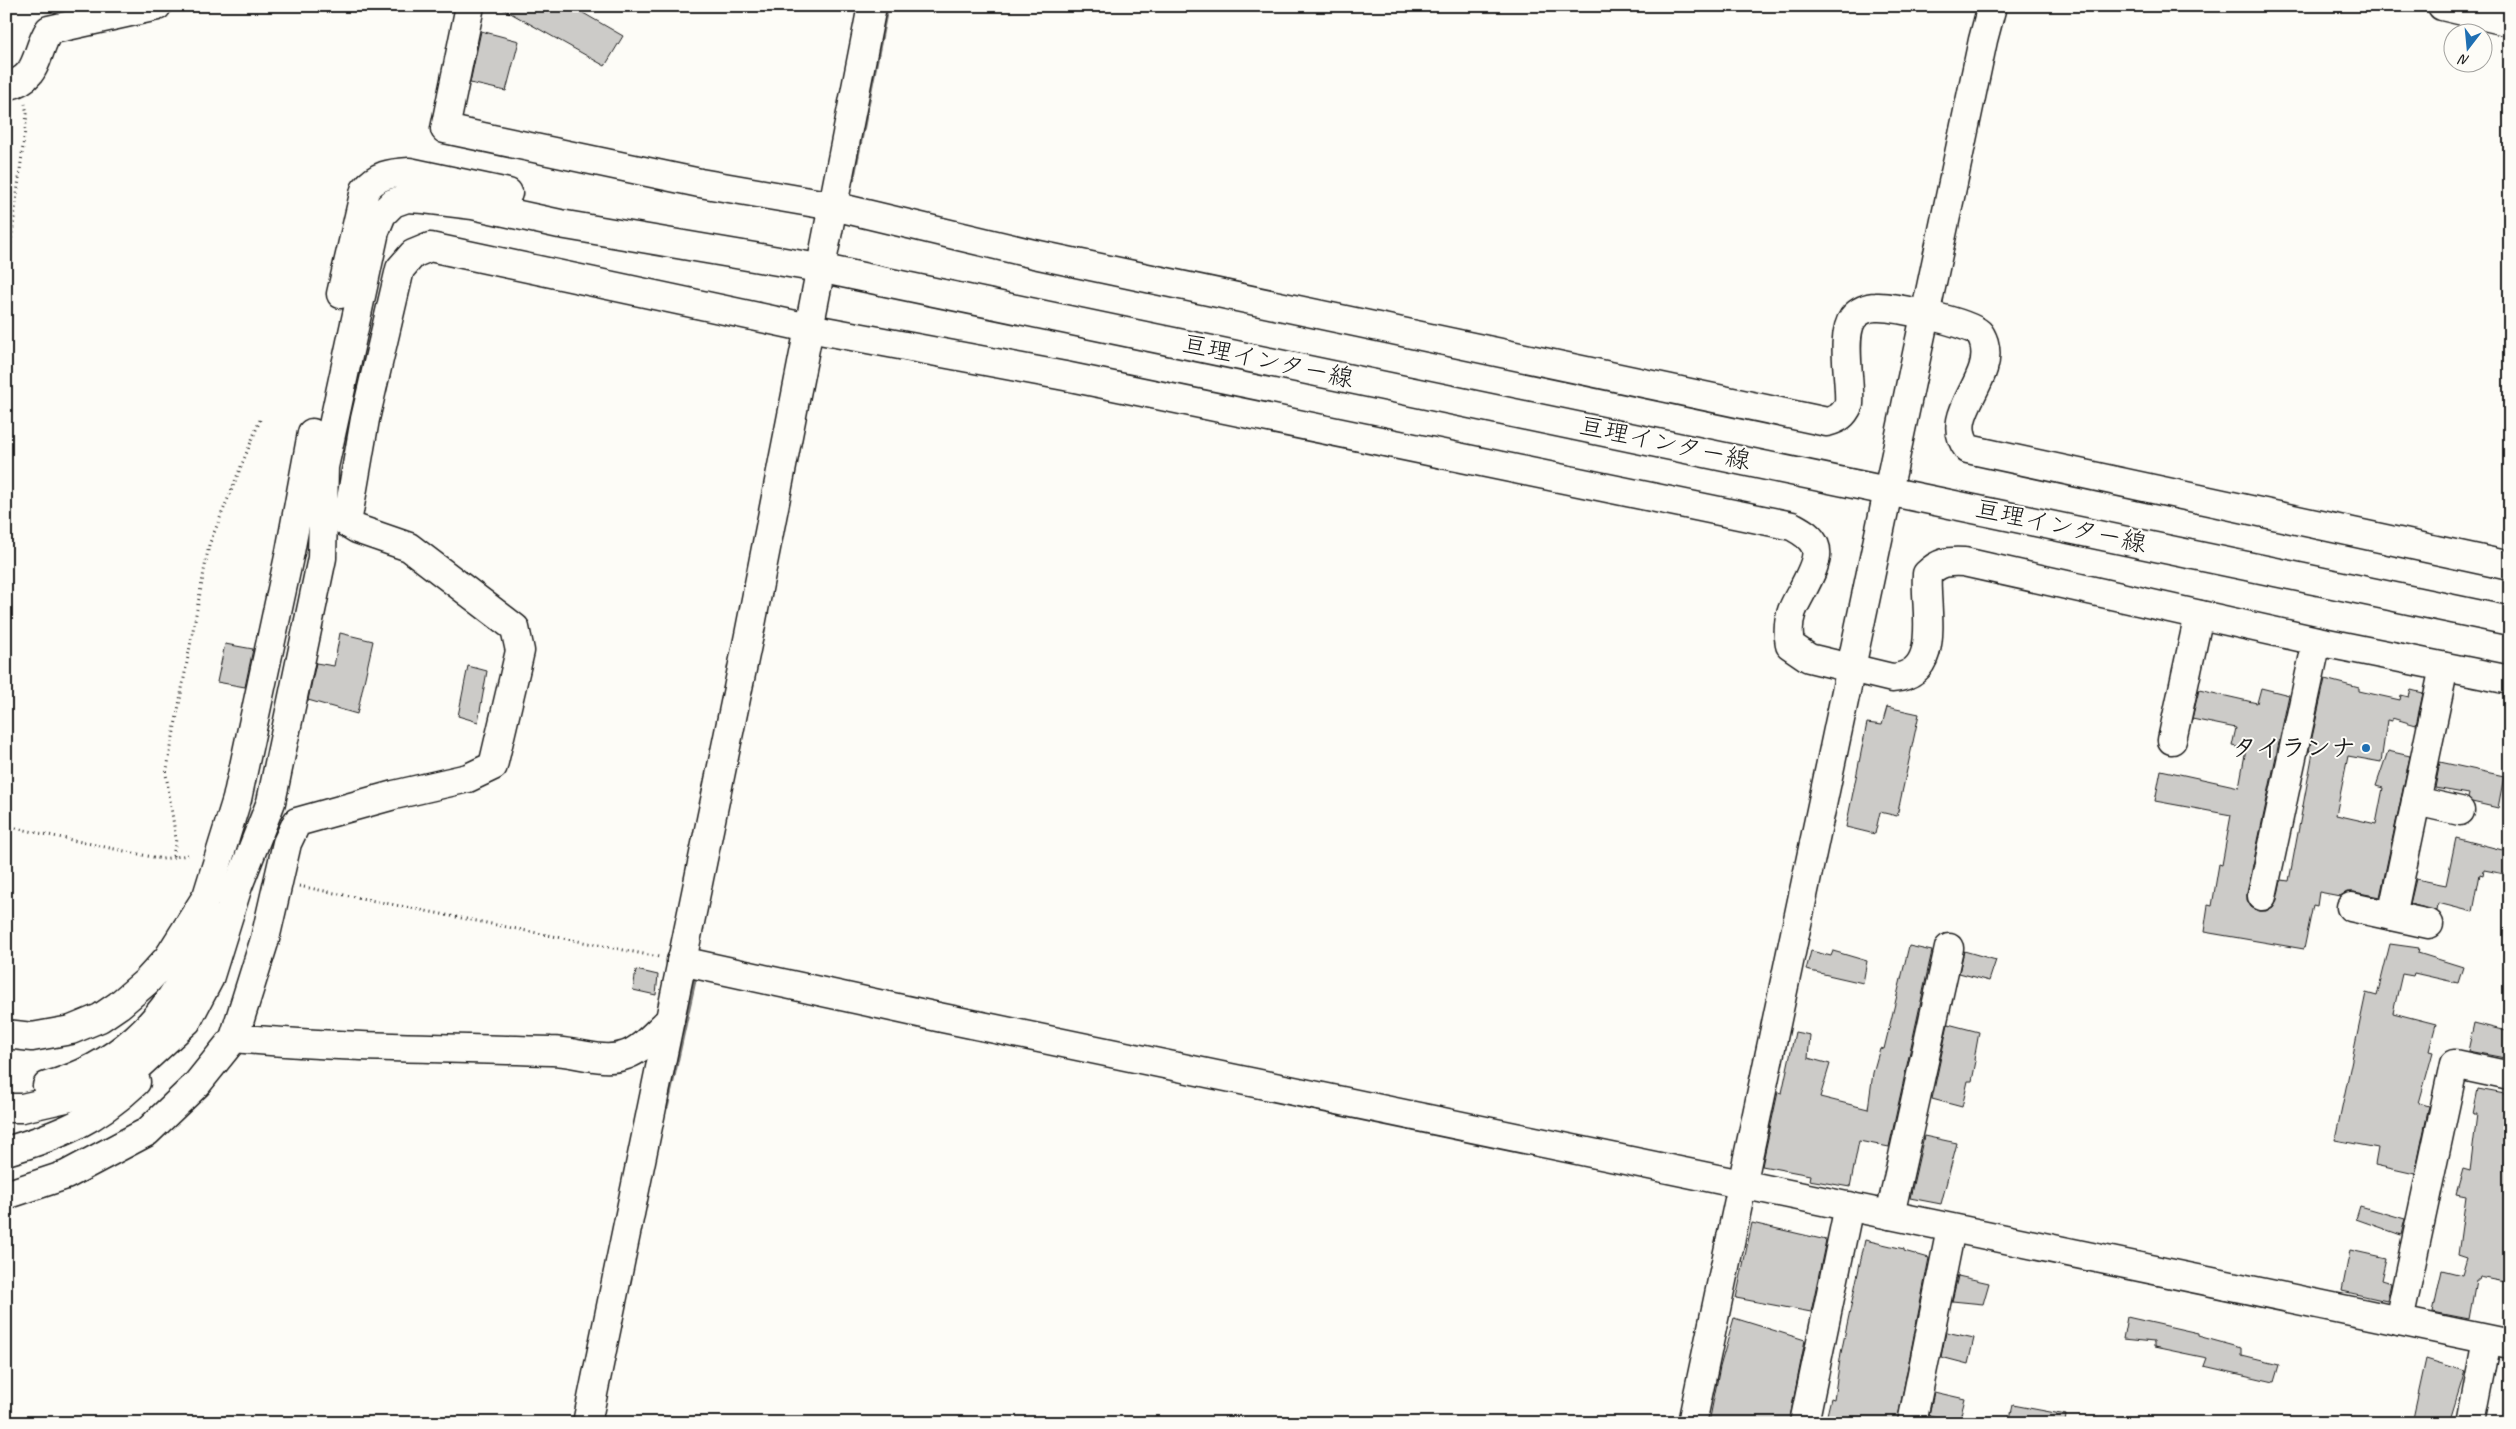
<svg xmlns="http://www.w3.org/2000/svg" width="2516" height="1429" font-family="Caveat,'Klee One',sans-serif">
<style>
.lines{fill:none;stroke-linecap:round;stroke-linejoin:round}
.stream{stroke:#797876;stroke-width:6}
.building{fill:#cccbc8;stroke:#1c1c1c}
.minor-casing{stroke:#1c1c1c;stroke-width:31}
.major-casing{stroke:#1c1c1c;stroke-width:31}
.highway-casing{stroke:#1c1c1c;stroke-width:31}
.path{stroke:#1c1c1c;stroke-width:3;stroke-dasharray:1 4;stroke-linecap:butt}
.minor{stroke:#fdfcf7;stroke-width:28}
.major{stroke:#fdfcf7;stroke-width:28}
.highway{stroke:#fdfcf7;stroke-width:28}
.poi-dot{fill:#1f6fb2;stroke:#fdfcf7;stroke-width:2}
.labels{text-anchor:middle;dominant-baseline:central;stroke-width:4;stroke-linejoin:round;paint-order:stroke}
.street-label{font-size:25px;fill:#1c1c1c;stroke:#fdfcf7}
.poi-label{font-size:25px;font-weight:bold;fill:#1c1c1c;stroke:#fdfcf7;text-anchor:end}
</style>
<rect width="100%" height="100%" fill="#fdfcf7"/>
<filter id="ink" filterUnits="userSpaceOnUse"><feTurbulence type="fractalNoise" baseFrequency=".02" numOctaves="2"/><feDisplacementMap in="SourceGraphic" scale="10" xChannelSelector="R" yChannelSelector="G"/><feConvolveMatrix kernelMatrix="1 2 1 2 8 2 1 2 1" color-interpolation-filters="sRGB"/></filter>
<g filter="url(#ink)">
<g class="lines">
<g class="stream">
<polyline points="852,179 886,6"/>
<polyline points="666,1106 694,978"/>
</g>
</g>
<g class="building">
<polygon points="498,6 571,6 623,36 605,66"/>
<polygon points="481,31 519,41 506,91 470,83"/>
<polygon points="340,633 373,641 357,714 308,700 316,663 334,666"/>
<polygon points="225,644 253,649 245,687 217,682"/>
<polygon points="468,666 487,671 478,722 458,716"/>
<polygon points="2325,679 2359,688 2359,691 2400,700 2401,695 2409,697 2411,690 2423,693 2416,725 2392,718 2392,721 2387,720 2381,762 2348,756 2345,771 2336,815 2376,824 2383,788 2376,786 2388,751 2410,756 2380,897 2354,892 2347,892 2340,896 2319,892 2317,906 2313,905 2304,949 2204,932 2208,905 2212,906 2219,864 2222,865 2231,815 2155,801 2161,770 2239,787 2246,749 2232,746 2236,728 2192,719 2199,690 2257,703 2261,688 2289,695 2247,893 2247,900 2251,907 2258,911 2266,911 2273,907 2277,900 2281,880 2289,881 2313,752 2309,751"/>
<polygon points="1887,707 1919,714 1897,816 1880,812 1875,834 1846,827 1867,723 1882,725"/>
<polygon points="2440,762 2504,776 2498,808 2472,802 2468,798 2469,794 2435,788"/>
<polygon points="2456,838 2510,852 2510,875 2484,870 2483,875 2480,874 2473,912 2438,903 2437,911 2410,904 2416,879 2446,885"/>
<polygon points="2390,944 2419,948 2418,953 2463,967 2458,983 2414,973 2413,976 2402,974 2393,1013 2436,1024 2429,1051 2433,1052 2419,1103 2429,1106 2415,1174 2375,1165 2378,1148 2335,1140 2366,993 2377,996"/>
<polygon points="1909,946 1932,951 1889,1147 1859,1141 1850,1187 1809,1180 1810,1175 1762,1166 1778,1092 1782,1093 1795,1032 1810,1035 1808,1058 1830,1064 1820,1097 1868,1109 1873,1073 1880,1048 1884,1049"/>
<polygon points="1811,951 1831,956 1833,951 1867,961 1863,983 1806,970"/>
<polygon points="1964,951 1996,960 1989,981 1959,973"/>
<polygon points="636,970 658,975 656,995 633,990"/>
<polygon points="2474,1023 2510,1032 2510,1059 2468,1051"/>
<polygon points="1948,1024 1979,1032 1974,1060 1976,1061 1972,1081 1968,1081 1962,1107 1932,1099"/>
<polygon points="2478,1089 2510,1095 2510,1283 2480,1277 2479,1280 2476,1280 2469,1319 2433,1312 2442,1270 2462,1275 2467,1258 2458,1255 2466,1196 2456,1194 2463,1169 2470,1171 2477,1114 2473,1114"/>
<polygon points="1924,1136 1957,1143 1941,1204 1910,1198"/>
<polygon points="2360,1206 2405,1219 2401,1235 2356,1219"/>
<polygon points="1752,1223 1826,1240 1811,1312 1736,1298"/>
<polygon points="1865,1240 1904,1249 1904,1251 1929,1258 1897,1423 1828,1423 1828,1420 1826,1419 1831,1398 1834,1399 1841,1353"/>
<polygon points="2350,1250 2386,1258 2381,1280 2391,1283 2387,1301 2342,1291"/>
<polygon points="1958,1276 1989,1283 1983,1304 1952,1301"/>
<polygon points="2127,1317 2198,1333 2198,1336 2242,1348 2242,1356 2279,1365 2274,1382 2204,1366 2207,1358 2154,1347 2154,1342 2123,1339"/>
<polygon points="1734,1318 1805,1340 1789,1423 1709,1423 1720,1367"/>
<polygon points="1946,1332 1974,1338 1968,1364 1941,1357"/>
<polygon points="2426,1359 2465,1371 2449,1423 2412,1423"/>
<polygon points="1934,1392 1965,1399 1959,1422 1929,1415"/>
<polygon points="2013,1405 2066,1415 2065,1423 2009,1423"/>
</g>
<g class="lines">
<g class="minor-casing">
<g id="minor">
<path d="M470 6 445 129 700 183 833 206 1034 254 1827 422C1839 419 1844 415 1849 404 1851 382 1840 336 1853 318 1858 311 1868 307 1876 307 1892 306 1968 322 1979 333 1981 335 1983 340 1984 343 1995 381 1941 414 1968 449L2510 566"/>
<polyline points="2442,6 2510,22"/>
<path d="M6 86C40 79 34 54 49 30L157 6"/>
<polyline points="2172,740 2199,615"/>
<polyline points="2416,801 2460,811"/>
<polyline points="2262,896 2317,641"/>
<polyline points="2351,907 2429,924"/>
<polyline points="2392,916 2444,667"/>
<polyline points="681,961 938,1017 2510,1344"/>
<path d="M670 1020C656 1032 643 1049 626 1055 603 1064 575 1051 551 1051 445 1048 340 1048 234 1038L265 939 287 843 297 822 394 795 468 778 493 766 520 651 515 628 409 547 357 529 347 523 365 419 400 269 413 254 430 247 809 328 1065 376 1792 526C1801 531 1811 536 1815 546 1822 562 1798 595 1792 611 1788 622 1788 634 1790 645L1809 658 1892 678C1944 675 1924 608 1927 574 1939 562 1948 561 1964 562L2317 641 2510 680"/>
<polyline points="6,1195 66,1175 147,1132 197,1084 234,1038"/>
<polyline points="1890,1215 1949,948"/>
<polyline points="2399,1321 2454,1064 2510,1076"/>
<polyline points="587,1423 749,635 872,6"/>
<polyline points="1692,1423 1983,40 1992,6"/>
<polyline points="1804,1423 1849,1206"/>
<polyline points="1912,1423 1951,1229"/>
<polyline points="2471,1423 2487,1340"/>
</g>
</g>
<g class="major-casing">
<polyline id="major" points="819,268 2510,621"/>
</g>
<g class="highway-casing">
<g id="highway">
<path d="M341 294 365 190C377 175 390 173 409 172L508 193"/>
<polyline points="6,1034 32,1037 71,1030 100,1018 119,1005 146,982 168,958 207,896 237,799 290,552 312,433"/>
<path d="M47 1086C115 1068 167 1020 194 955 199 941 205 929 206 915"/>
<polyline points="6,1108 22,1108 97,1091 139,1065 187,1021 209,979 238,886 271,802 322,558 324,467 375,231 382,214 393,203 407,198 424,199 473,205 560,224 819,268"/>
<path d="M6 1151C59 1136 96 1120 136 1082"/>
</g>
</g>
<g class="path">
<polyline points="6,283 27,114 25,104"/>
<polyline points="6,826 162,859 188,855"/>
<polyline points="173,856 176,839 166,774 209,545 260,420"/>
<polyline points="299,886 659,957"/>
</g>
<use href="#minor" class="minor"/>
<use href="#major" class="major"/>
<use href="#highway" class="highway"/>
</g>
</g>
<circle class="poi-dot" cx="2366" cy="748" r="5"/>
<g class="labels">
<g class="street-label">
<text transform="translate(1268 361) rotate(12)">亘理インター線</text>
<text transform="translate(1665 443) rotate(12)">亘理インター線</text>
<text transform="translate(2061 526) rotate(12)">亘理インター線</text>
</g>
<g class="poi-label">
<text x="2356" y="748">タイランナ</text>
</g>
</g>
<rect width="2516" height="1429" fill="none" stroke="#fdfcf7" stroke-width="25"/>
<rect x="12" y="12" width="2491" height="1404" fill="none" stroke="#1c1c1c" stroke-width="2" filter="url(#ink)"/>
<g transform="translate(2468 48) rotate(196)"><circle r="24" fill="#fdfcf7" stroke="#a3a29f"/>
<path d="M0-4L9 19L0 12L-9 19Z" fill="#1f6fb2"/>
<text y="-8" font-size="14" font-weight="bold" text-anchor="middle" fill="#1c1c1c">N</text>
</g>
</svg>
